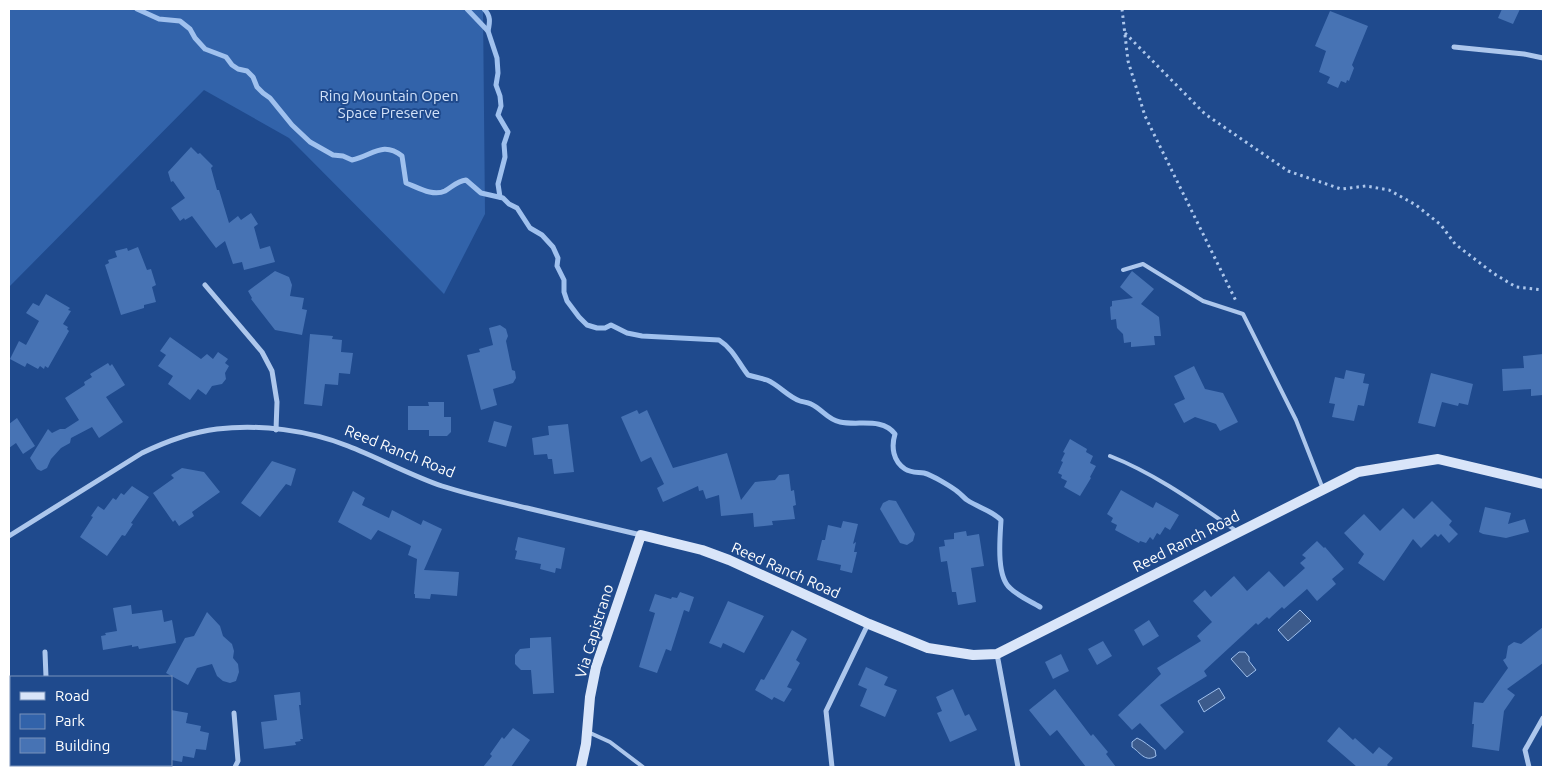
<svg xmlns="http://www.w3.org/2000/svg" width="1552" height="776" font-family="Ubuntu,sans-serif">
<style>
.green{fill:#3263aa}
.water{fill:#3c5b8c;stroke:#a0c1ee}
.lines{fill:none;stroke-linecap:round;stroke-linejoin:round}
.stream{stroke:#a0c1ee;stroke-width:5}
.building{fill:#4773b4}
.path{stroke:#adc7ec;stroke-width:3;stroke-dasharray:2.5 4;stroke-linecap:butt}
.lane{stroke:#adc7ec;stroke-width:4}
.street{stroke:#adc7ec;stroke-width:5}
.secondary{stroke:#d9e5f9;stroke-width:10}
.labels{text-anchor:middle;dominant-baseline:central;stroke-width:4;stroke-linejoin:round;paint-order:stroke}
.park-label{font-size:15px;fill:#d2e2f9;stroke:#1f4a8d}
.street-label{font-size:15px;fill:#fff;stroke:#1f4a8d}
</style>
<rect width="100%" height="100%" fill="#1f4a8d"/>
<polygon class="green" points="9,9 483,9 485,214 444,294 289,138 204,90 9,287"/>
<g class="water">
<polygon points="1300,610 1311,621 1288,641 1278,630"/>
<polygon points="1239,652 1245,652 1249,657 1249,661 1256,670 1247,677 1231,659"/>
<polygon points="1219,688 1225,698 1204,712 1198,701"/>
<path d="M1137 738C1144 741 1149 746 1155 750L1156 756C1145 763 1140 752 1132 747V742Z"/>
</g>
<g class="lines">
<g class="stream">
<path d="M137 9 159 19 180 21 190 29 195 38 205 49 226 57 232 65 238 69 247 71 253 77 257 87 263 93 270 98 292 125 310 142 333 155 343 156 352 160C373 155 383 141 402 156L406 183C417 187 433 197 445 191 452 187 457 181 466 180L481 193 503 198 509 204 517 208 530 228 542 235 553 247 558 258 557 266 564 280V292L567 301 579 317 587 325 597 328H605L611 325 627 333 642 336 719 340C733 349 738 362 748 375 755 377 761 378 767 380 779 385 788 397 800 401 803 402 807 402 811 404 822 409 828 420 840 422 858 426 882 417 895 434 891 447 893 461 905 469 911 473 918 472 924 473 932 475 952 487 958 492 962 495 964 498 967 500 979 508 991 510 1001 520 1000 538 996 576 1010 588 1018 596 1030 601 1040 607"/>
<polyline points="467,9 488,31 497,58 498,73 496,85 500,96 501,106 498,115 508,132 504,144 505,157 498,184 500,197"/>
<path d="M484 9C491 16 490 22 488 31"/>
</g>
</g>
<g class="building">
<polygon points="1502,9 1520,9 1513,24 1498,18"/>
<polygon points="1330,11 1368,26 1352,65 1354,68 1349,81 1347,80 1346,83 1341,81 1338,88 1327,83 1330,77 1319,72 1326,51 1315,46"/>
<polygon points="191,147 198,154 200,153 213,166 211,168 217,190 219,190 229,223 238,216 241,220 251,213 258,224 254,227 260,249 270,246 275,262 244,270 242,262 233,264 225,241 216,248 192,216 185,220 184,218 180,221 171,208 185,198 173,181 171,182 168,172"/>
<polygon points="138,247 147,270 151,269 156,285 152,287 156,302 144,305 144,308 121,315 105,265 109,263 108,260 117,257 115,251 127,248 128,251"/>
<polygon points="275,271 289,277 292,285 290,296 304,298 302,309 307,310 302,335 275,330 251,299 252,298 248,291"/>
<polygon points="1132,271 1154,289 1141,304 1159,317 1161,336 1154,336 1155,345 1131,347 1131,342 1124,343 1123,334 1117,328 1116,319 1111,320 1110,307 1112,306 1112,301 1133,298 1120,287"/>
<polygon points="46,294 70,308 68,310 71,311 63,324 68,327 67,329 69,331 48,368 45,366 44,369 40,366 38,369 27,363 25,367 10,359 19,341 26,345 39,321 26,313 33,303 39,306"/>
<polygon points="500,325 506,329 508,336 506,341 512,370 515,371 516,378 513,383 493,389 497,405 481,410 467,355 480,352 479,349 493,345 489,328"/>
<polygon points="310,334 333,336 332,339 342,340 341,352 353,353 350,374 339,373 338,385 325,384 322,406 304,404"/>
<polygon points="170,337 201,359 207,354 213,359 218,352 228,359 225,363 229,366 225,373 226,379 222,384 212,386 206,395 198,389 190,400 168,384 173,376 158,366 166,355 160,351"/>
<polygon points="1543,354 1543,395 1531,396 1531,389 1503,391 1502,369 1524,368 1523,356"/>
<polygon points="108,363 110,366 112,364 125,385 106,397 123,422 99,438 92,427 71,438 70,443 61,448 51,459 47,468 41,471 37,469 30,458 48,429 52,433 60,429 65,429 79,420 65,398 85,385 84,382 92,377 90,374"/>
<polygon points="1194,366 1205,389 1223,393 1238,422 1220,431 1216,424 1195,417 1184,423 1174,404 1185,399 1174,376"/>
<polygon points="1346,370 1365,374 1363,383 1369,384 1364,406 1358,405 1354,421 1332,417 1335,404 1329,403 1335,377 1344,379"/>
<polygon points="1431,373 1473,384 1468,405 1459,403 1458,406 1442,402 1435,427 1418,423"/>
<polygon points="428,402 444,402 444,417 451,417 451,432 447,436 429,436 429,430 408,430 408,406 429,406"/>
<polygon points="637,410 639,414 647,410 673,468 727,453 741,500 755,482 775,480 779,475 789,474 791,491 794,490 796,505 793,506 795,519 772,521 773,525 754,527 753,513 721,516 719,495 706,499 703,490 699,491 698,486 663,502 657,488 664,484 651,457 641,462 621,417"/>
<polygon points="17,418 35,446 23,454 16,443 9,448 9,424"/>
<polygon points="494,421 512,426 506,447 488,442"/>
<polygon points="568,424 574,472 554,474 552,459 548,459 547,454 534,455 532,438 549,435 548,426"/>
<polygon points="1070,439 1087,449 1086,452 1093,456 1090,463 1096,466 1090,477 1091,478 1080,496 1064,487 1067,481 1061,478 1062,475 1058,473 1063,462 1061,461 1065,453 1063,452"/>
<polygon points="272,461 296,469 291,486 286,484 260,517 241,503"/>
<polygon points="182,468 204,472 220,492 192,512 194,516 179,526 175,520 173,522 153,493 174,478 171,475"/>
<polygon points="132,486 149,497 131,523 133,524 125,536 122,535 107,556 80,537 93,517 91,516 98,506 104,510 113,498 116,500 121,493 124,495"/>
<polygon points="1121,490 1153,508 1156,502 1179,515 1170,530 1165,527 1160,535 1157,533 1153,540 1150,537 1146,543 1140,541 1139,543 1115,530 1117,525 1111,522 1113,518 1107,514"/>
<polygon points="353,491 365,498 362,505 389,518 392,510 421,525 423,520 442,529 424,570 459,572 457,596 431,594 430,599 415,598 415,594 414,594 417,559 408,555 411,546 378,530 371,540 338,522"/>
<polygon points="889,500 896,501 915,534 913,541 907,545 900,543 880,509 883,503"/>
<polygon points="1432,501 1452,521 1449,525 1458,534 1449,543 1441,534 1438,537 1435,534 1421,548 1413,539 1384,581 1358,563 1364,554 1344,533 1364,514 1380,531 1403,508 1414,519"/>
<polygon points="1485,507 1511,513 1508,524 1525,519 1529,532 1506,538 1483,534 1479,532"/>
<polygon points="843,521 858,524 853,544 856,542 854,552 857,552 852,573 840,570 841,565 817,560 822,540 825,540 828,525 841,528"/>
<polygon points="966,531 967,536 979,534 984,566 971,568 976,602 958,605 956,592 952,592 947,561 941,562 939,547 945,546 944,540 954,539 954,533"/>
<polygon points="518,537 565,548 561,569 556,568 555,573 540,569 541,564 515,559 517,551 515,550"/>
<polygon points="1317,541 1324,548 1325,547 1344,569 1332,579 1336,584 1317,601 1307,589 1284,609 1282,607 1269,619 1267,617 1258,625 1256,623 1204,671 1207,676 1160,705 1184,732 1165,750 1140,723 1132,730 1118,715 1161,674 1157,668 1201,641 1197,636 1212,622 1193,601 1205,590 1211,597 1234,576 1247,591 1269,571 1284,587 1305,568 1300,563 1306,558 1302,555"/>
<polygon points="680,592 694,597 689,612 684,610 671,651 666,649 657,673 639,667 655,613 649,611 655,594 671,599 672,597 677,598"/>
<polygon points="728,601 764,616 744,653 723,643 721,648 709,643"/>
<polygon points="131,605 132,614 162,610 164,622 172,620 176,643 139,649 138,646 132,647 132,645 103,650 101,636 106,635 105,633 117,631 113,608"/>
<polygon points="207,612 220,626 223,636 232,644 234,651 233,658 238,664 239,672 236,681 230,683 223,681 217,676 212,664 197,668 188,685 166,673 185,638 194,636"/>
<polygon points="1149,620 1159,636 1143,646 1134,630"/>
<polygon points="1543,627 1543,663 1507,689 1515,695 1504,711 1499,751 1472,747 1474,724 1472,724 1474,702 1483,703 1508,668 1503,660 1506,658 1508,646 1514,642 1521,644"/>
<polygon points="792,630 807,639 796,660 800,663 787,687 792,689 784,702 774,697 772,700 755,690 761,679 764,680"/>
<polygon points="551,637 554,693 533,694 531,670 521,670 515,664 515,655 520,649 530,648 530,638"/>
<polygon points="1103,641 1112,656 1097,665 1088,649"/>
<polygon points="1061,654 1069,671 1053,679 1045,662"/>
<polygon points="866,667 888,677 884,685 897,690 885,717 860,706 867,689 858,685"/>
<polygon points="953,689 965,716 969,714 977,730 950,742 937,713 942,711 936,697"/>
<polygon points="1055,689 1091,736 1093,734 1108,752 1106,754 1116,767 1086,767 1057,730 1050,736 1029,710"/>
<polygon points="300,692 301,705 299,705 303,739 300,739 301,741 295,742 296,745 264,749 261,722 277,720 274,695"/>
<polygon points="171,710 188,713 186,723 201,726 200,731 209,733 206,750 196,749 194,758 183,756 182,762 171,760"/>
<polygon points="1339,727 1353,740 1355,738 1373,754 1379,747 1393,758 1387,765 1389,767 1357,767 1327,741"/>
<polygon points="513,728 530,740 511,767 483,767 492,756 490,754 502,737 504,739"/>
</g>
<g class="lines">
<g class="path">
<polyline points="1122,9 1128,61 1145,116 1236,301"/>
<polyline points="1125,33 1205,114 1288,171 1341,189 1366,186 1389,190 1416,205 1441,225 1455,244 1493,273 1516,287 1543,290"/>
</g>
<g class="lane">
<polyline points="1123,270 1143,264 1203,301 1243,314 1296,420 1323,489"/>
<path d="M1110 456C1156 474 1197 504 1238 532"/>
<polyline points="588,732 610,742 643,767"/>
</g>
<g class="street">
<polyline points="1454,47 1524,54 1543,58"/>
<polyline points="205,285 262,352 272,371 277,402 276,430"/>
<path d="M9 536 142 453C165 442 191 432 217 429 260 424 308 430 348 446 379 458 410 475 442 486 470 495 498 501 527 508 565 517 603 526 641 535"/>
<polyline points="45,652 46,677"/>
<polyline points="997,654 1018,767"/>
<polyline points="234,713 238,761 235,767"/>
<polyline points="51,765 51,767"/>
<polyline points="832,767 826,711 868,624"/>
<polyline points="1529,767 1525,750 1543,718"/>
</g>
<polyline class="secondary" points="581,767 586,744 590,697 596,667 641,535 702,550 729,560 869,624 928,648 973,655 997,654 1358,472 1438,459 1543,484"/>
</g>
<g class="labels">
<g class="park-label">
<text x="389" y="95">Ring Mountain Open<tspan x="389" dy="17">Space Preserve</tspan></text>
</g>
<g class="street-label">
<text transform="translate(400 451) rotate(22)">Reed Ranch Road</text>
<text transform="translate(1186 541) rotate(-27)">Reed Ranch Road</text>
<text transform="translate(786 570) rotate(24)">Reed Ranch Road</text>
<text transform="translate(594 631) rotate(-73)">Via Capistrano</text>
</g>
</g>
<rect width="1552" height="776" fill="none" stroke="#ffffff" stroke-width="20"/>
<rect x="10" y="676" width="162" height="90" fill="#1f4a8d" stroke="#7992bb"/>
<rect x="20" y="692" width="25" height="8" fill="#d9e5f9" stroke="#7992bb"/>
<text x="55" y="701" font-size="15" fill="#ffffff">Road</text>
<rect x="20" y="714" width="25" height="15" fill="#3263aa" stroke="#7992bb"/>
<text x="55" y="726" font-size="15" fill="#ffffff">Park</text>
<rect x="20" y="738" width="25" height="15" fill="#4773b4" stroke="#7992bb"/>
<text x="55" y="751" font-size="15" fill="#ffffff">Building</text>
</svg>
